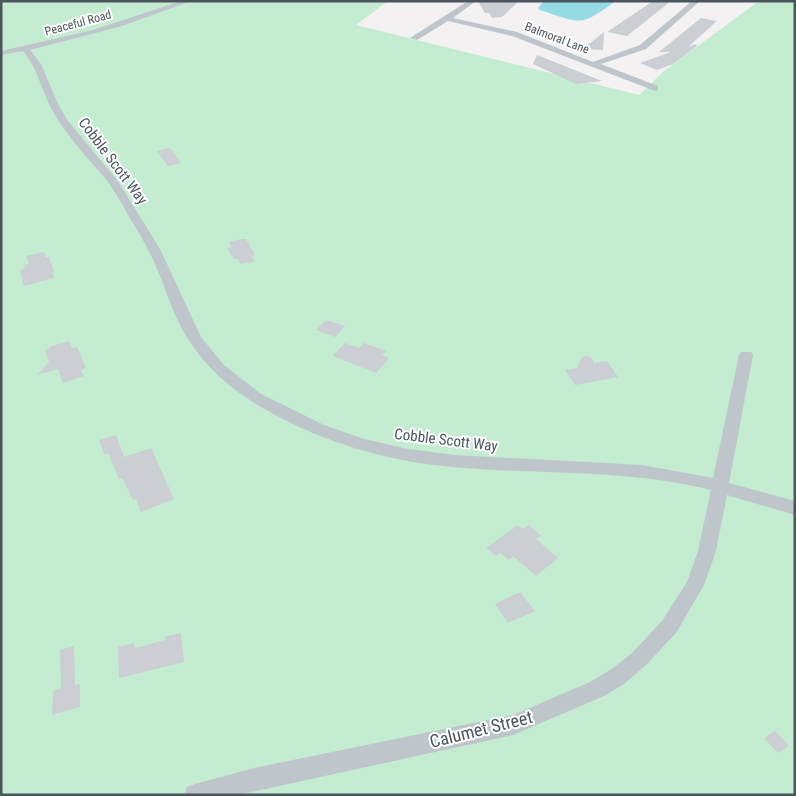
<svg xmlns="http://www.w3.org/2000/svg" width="796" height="796" font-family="'Roboto Condensed',sans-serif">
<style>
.green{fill:#c3ecd0}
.water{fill:#94dbe6}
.building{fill:#cbced3}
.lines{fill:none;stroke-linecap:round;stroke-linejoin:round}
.minor{fill:#bec6cc;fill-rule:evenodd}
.labels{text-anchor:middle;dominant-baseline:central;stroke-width:4;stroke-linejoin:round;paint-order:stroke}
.far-street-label{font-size:12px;fill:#4a555d;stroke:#fff}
.street-label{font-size:15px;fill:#4a555d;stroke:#fff}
.near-street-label{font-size:18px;fill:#4a555d;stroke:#fff}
</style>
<rect width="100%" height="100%" fill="#f3f1f1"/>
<polygon class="green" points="1,1 388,1 356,25 639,95 664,71 759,1 795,1 795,795 1,795"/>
<path class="water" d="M544 1H616C579 27 583 24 540 10L538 8Z"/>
<g class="building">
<polygon points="478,1 519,1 502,17 492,18 489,13 485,13"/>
<polygon points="653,1 671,1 627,36 607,32"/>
<polygon points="701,18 717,21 688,47 696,44 697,46 673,64 657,70 640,63 671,52 659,52"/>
<polygon points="604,32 603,50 583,49"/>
<polygon points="537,55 602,81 576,84 533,64"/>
<polygon points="170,148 179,160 181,163 168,166 157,151"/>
<polygon points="242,239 246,239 255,255 251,256 255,261 241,264 238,259 234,259 227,248 232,247 229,242"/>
<polygon points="44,252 46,257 49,257 54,272 52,273 54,278 24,286 20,270 25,268 24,265 29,264 26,256"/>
<polygon points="326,320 345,326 335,337 316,330"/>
<polygon points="69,341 72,348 77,347 86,368 81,370 84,376 63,383 58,369 37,375 49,362 45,350 50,349 49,347"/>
<polygon points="345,343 359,348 364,343 386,351 382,355 389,358 376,373 333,356"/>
<polygon points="587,356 591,357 594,363 607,361 618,377 575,385 565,370 577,368 582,357"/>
<polygon points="116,435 124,457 151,448 174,499 141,512 136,499 133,500 122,478 119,479 108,453 105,455 99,440"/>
<polygon points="518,525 523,529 529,525 541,536 536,539 558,558 536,576 513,556 509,560 501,553 496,556 486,548"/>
<polygon points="520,592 535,611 508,623 495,604"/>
<polygon points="181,633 184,662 119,678 118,647 134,643 135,648 165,640 164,637"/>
<polygon points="74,646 75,685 80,684 80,707 52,715 53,691 61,688 60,650"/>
<polygon points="775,731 789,746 778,753 764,738"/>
</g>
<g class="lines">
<g class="minor">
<path d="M181 1H191L122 26 30 50 41 64 58 104 68 121 117 180 144 223 161 251 201 337 224 365 261 394 324 425 364 439 408 449 455 455 642 465 713 478 739 355 741 352H751L753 355 729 483 795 501V515L727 495 716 551 704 585 676 633 645 666 624 684 604 696 513 735 238 795H184L187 787 195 784 254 768 513 715 590 682 610 670 631 654 662 621 687 582 698 551 711 490C619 467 526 476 433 465 379 458 326 442 279 417 242 398 210 374 188 339 173 316 166 289 155 264 148 248 139 232 129 217 123 205 116 193 108 182 90 160 70 140 55 115 42 94 39 70 23 51L1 55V51L93 30Z"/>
<polygon points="468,1 476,1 453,18 517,32 593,62 640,45 692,1 700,1 646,49 601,64 658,86 658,90 655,91 512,36 448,21 417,40 410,38"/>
</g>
</g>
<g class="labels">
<g class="far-street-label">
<text transform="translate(78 23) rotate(-15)">Peaceful Road</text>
<text transform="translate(557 38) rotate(21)">Balmoral Lane</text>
</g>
<g class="street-label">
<text transform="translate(113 161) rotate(53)">Cobble Scott Way</text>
<text transform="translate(446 440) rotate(7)">Cobble Scott Way</text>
</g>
<g class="near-street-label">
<text transform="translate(481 729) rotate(-14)">Calumet Street</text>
</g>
</g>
<rect width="796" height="796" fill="none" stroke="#4a555d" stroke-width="5"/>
</svg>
